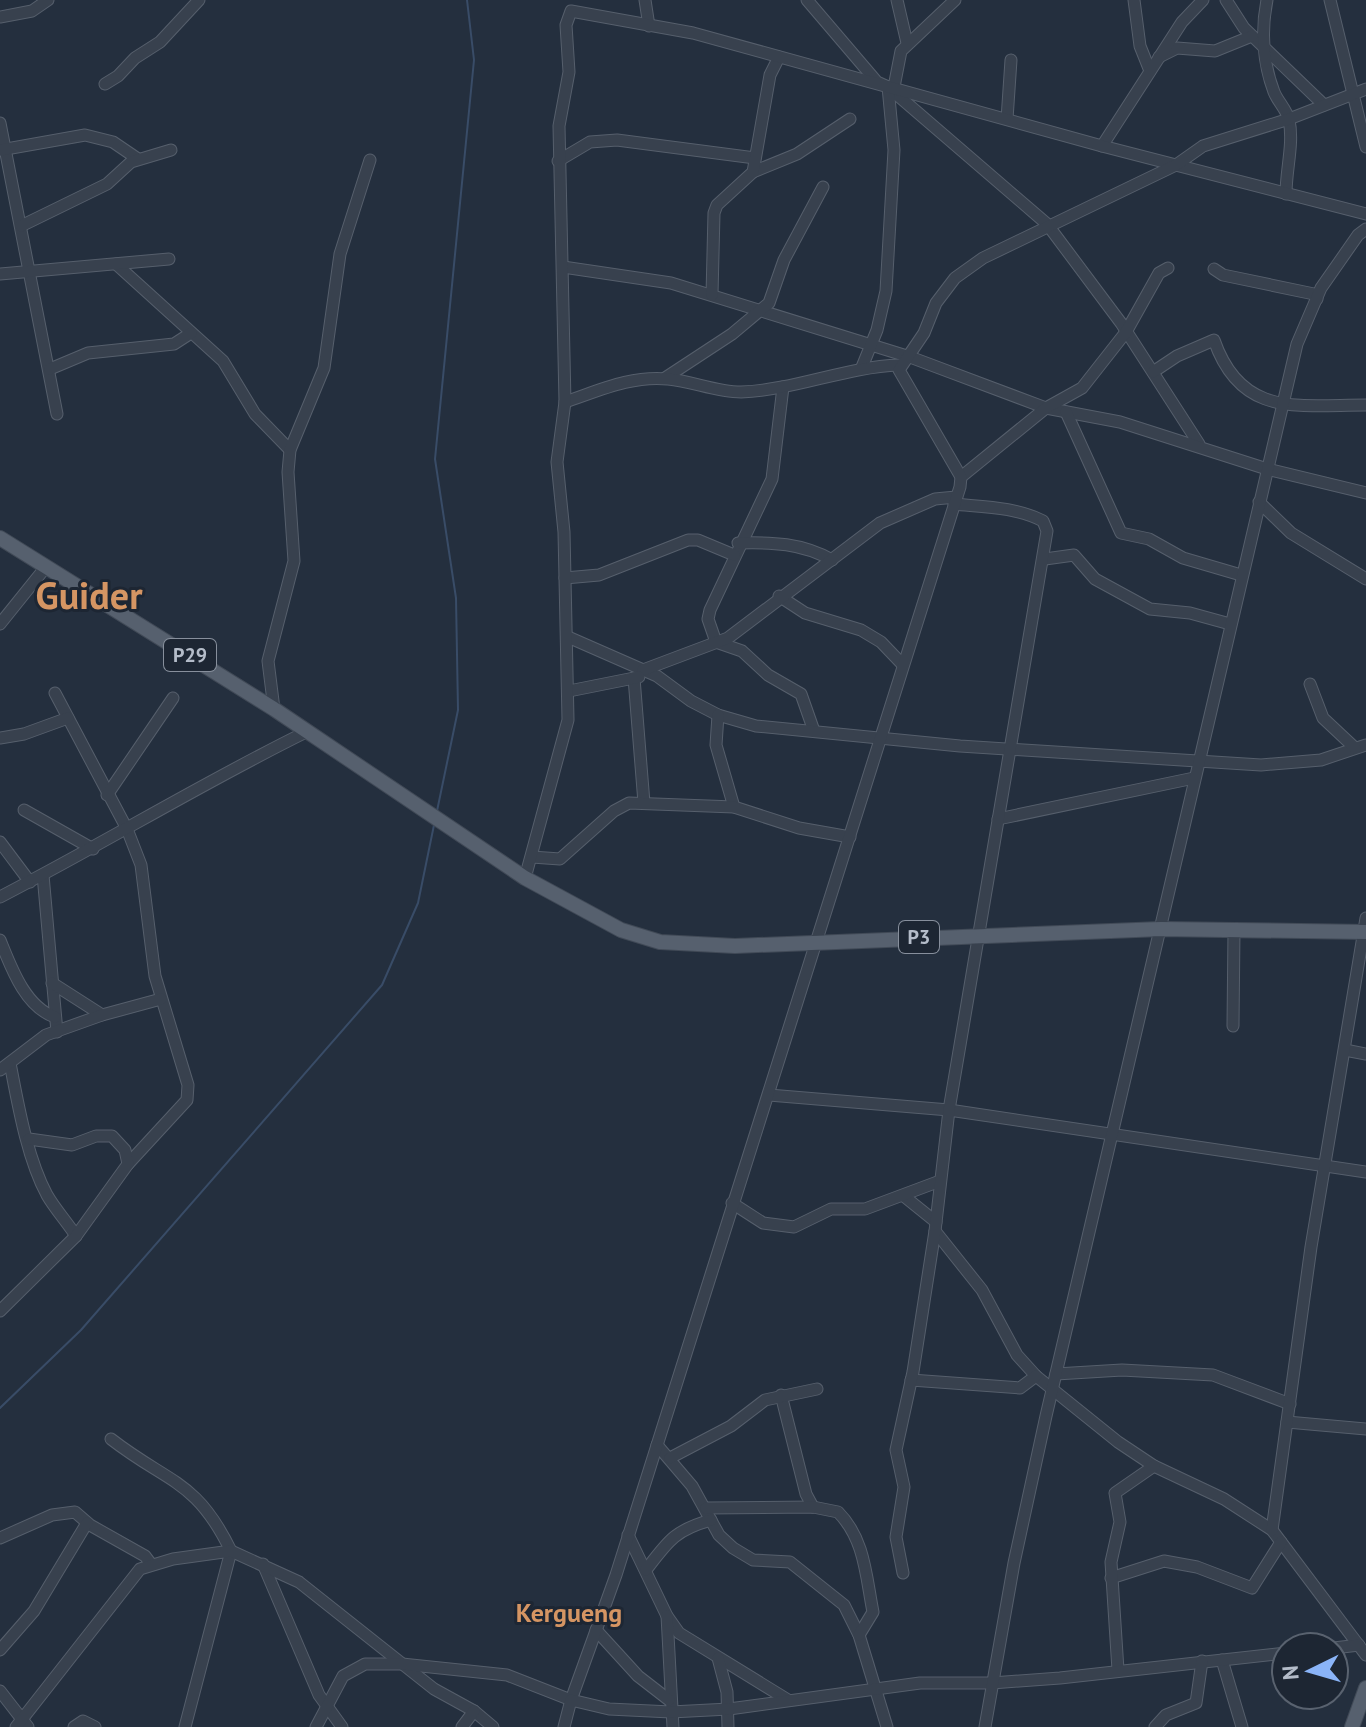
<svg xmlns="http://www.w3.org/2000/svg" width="1366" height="1727" font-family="'PT Sans',sans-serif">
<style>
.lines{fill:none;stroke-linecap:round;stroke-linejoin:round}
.stream{stroke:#394c67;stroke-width:2}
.minor-casing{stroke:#565f6c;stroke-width:13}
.major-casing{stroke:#414a57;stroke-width:16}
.minor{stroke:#38414e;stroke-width:11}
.major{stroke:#56606e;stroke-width:14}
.labels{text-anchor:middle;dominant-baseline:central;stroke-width:6;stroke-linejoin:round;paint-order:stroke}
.shield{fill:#1d2633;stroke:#878f9c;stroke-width:2}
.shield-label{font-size:20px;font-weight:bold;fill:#b4bcc9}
.quarter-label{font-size:26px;font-weight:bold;fill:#d59563;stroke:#1d2633}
.town-label{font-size:38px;font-weight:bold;fill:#d59563;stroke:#1d2633}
</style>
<rect width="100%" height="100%" fill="#242f3e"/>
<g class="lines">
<g class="stream">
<polyline points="437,811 458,710 456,598 435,459 474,60 467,0"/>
<polyline points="0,1408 81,1330 382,985 418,903 434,825"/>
</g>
<g class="minor-casing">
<g id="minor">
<polyline points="645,0 649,26"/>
<polyline points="807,0 877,82 888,87 1047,224 1121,323 1199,444"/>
<polyline points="897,0 907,43"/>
<polyline points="1134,0 1140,46 1150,71"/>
<polyline points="1226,0 1244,28 1324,105"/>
<path d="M1267 0C1261 30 1263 63 1274 92 1278 102 1287 110 1289 120 1294 143 1286 169 1286 194"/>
<polyline points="1330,0 1366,147"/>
<polyline points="0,17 32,11 48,0"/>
<polyline points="1159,57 1177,48 1215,51 1252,36"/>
<polyline points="105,84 118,76 135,58 160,42 199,0"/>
<polyline points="894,87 901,51 955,0"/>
<polyline points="1007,119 1011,60"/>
<polyline points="0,123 57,414"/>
<polyline points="1102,146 1182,22 1203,0"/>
<polyline points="0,150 85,135 113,142 138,159"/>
<polyline points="558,161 590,142 617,140 755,158"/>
<polyline points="753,172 797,154 850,119"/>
<polyline points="21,226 107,184 131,162 171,150"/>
<polyline points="116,264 223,361 255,414 290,450"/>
<polyline points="563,267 671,283 910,357 1046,408 1120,422 1267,469 1366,493"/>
<polyline points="1214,269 1223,275 1314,294 1317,299"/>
<polyline points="0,274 169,259"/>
<polyline points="712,295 714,213 717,205 753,172 770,75 779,57"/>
<polyline points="862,367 877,330 886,291 894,150 888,87"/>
<polyline points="50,369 88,353 174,344 191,333"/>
<path d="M1153 372 1177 356 1214 340C1241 418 1298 405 1366 405"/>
<polyline points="665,378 732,334 769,303 784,260 823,187"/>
<polyline points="783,387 772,479 710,610 708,619 716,642 742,651 768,675 801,694 814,731"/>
<path d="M565 402C598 391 632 375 668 379 692 381 716 392 741 392 795 390 845 367 899 365"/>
<polyline points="1066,412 1121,533 1149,539 1183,558 1241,575"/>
<polyline points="961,477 1046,408 1082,388 1126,332 1159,273 1168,268"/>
<polyline points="1259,502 1291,533 1366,579"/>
<path d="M738 543C772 542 802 543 832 560"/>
<polyline points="1045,559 1074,555 1095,579 1150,609 1190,613 1230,624"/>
<polyline points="565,578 599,575 688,540 698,540 734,555"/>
<polyline points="779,596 805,613 861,630 881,642 903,665"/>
<polyline points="0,624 45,568"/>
<polyline points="568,637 657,676 691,701 718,715 756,726 960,746 1261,765 1321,760 1366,745"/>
<polyline points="643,670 728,638 880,523 935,499 956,497"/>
<polyline points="634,678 644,803"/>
<polyline points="1310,684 1323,718 1355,748"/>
<polyline points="569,691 639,677"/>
<polyline points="55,693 127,829 141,865 155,976 188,1085 187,1100 128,1164"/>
<polyline points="274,709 268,661 294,561 288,472 290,450 324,368 340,254 370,160"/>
<polyline points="718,715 716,745 734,807"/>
<polyline points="0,738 24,734 68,718"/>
<polyline points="107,795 173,698"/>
<polyline points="24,810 93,849"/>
<polyline points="998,819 1194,778"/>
<polyline points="0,842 30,882"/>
<polyline points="532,857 560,859 614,811 629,803 734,807 799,828 850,837"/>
<polyline points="43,875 57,1032"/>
<polyline points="525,878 568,720 564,532 557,462 565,402 559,126 569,72 566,25 571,11 693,33 1102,146 1366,214"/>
<path d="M0 897C103 844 202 783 306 732"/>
<path d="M0 940C11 967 25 1007 55 1017"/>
<polyline points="52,983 102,1015"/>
<polyline points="1233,1026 1234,930"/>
<polyline points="1345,1050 1366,1054"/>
<path d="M10 1063C18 1104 27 1158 47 1195 55 1209 67 1222 76 1236"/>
<polyline points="0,1070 46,1035 102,1015 161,999"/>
<polyline points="769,1095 949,1110 1366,1172"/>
<polyline points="905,1197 936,1222"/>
<polyline points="732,1203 763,1223 794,1227 831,1209 865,1209 940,1181"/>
<polyline points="935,1231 982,1290 1017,1355 1036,1376 1118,1442 1154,1466 1224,1499 1272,1530 1366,1655"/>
<polyline points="0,1311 76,1236 128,1164 125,1150 112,1136 96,1136 72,1145 29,1139"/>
<polyline points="1056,1374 1122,1370 1213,1375 1290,1404"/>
<polyline points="911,1380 1020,1388 1036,1376"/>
<polyline points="781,1395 806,1494 813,1507"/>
<polyline points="1287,1422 1366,1429"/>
<path d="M111 1439C169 1484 196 1479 231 1551L185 1727"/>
<polyline points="657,1445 692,1486 719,1535 733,1548 753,1560 790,1562 844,1605 859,1635 887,1727"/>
<polyline points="670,1458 731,1426 765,1400 817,1389"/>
<path d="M706 1508 813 1507 838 1512C865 1539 866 1577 873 1612L859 1635"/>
<polyline points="1272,1530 1311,1247 1366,918"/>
<polyline points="628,1535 667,1616 679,1633 788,1700"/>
<polyline points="0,1538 52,1515 75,1512 90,1525 145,1556 151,1564"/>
<polyline points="263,1564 319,1695 342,1727"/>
<path d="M646 1570C668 1541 675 1530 711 1520"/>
<path d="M903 1573 896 1537 904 1487 896 1450 913 1372 935 1231 949 1110 1047 531 1043 521C1016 507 984 507 954 504"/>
<polyline points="1111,1578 1164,1561 1197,1567 1252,1588 1281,1542"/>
<polyline points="667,1616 673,1727"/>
<polyline points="596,1630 638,1676 669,1700"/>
<polyline points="1334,1648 1359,1645"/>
<polyline points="0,1650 34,1611 87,1523"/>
<polyline points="718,1658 727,1692 728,1727"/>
<polyline points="1222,1660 1242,1727"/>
<polyline points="1118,1670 1111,1562 1120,1522 1115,1493 1154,1466"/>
<polyline points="0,1691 28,1727"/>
<polyline points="16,1727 140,1569 173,1559 231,1551 299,1582 434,1689 474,1711 493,1727"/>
<polyline points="74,1727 83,1721 95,1727"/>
<polyline points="316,1727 343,1676 365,1664 402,1664 507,1675 571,1700 616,1575 960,487 961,477 899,370 924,333 936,303 955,278 983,258 1176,165 1203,146 1289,119 1366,89"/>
<polyline points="462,1727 474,1711"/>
<polyline points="564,1727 571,1700 609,1709 671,1712 729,1709 920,1683 992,1683 1060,1678 1286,1653"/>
<polyline points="985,1727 1014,1563 1046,1416 1297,344 1321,288 1358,235 1366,229"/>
<polyline points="1155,1727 1166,1715 1196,1703 1202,1661"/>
</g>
</g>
<g class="major-casing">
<g id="major">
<polyline points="0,538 274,709 525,878 621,930 660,942 735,946 1161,929 1366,932"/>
<polyline points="1352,1727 1366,1688"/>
</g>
</g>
<use href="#minor" class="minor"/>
<use href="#major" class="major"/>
</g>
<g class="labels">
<g class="shield">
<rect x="164" y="639" width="52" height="32" rx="6"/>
<rect x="899" y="921" width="40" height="32" rx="6"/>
</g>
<g class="shield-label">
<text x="190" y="655">P29</text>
<text x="919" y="937">P3</text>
</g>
<g class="quarter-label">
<text x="569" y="1612">Kergueng</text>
</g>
<g class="town-label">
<text x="89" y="594">Guider</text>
</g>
</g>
<g transform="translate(1310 1671) rotate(265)"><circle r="38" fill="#1d2633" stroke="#59626f" stroke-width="2"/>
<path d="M0-6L14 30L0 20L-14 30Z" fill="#8ab4f8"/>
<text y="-12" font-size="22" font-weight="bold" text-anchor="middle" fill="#b4bcc9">N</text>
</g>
</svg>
